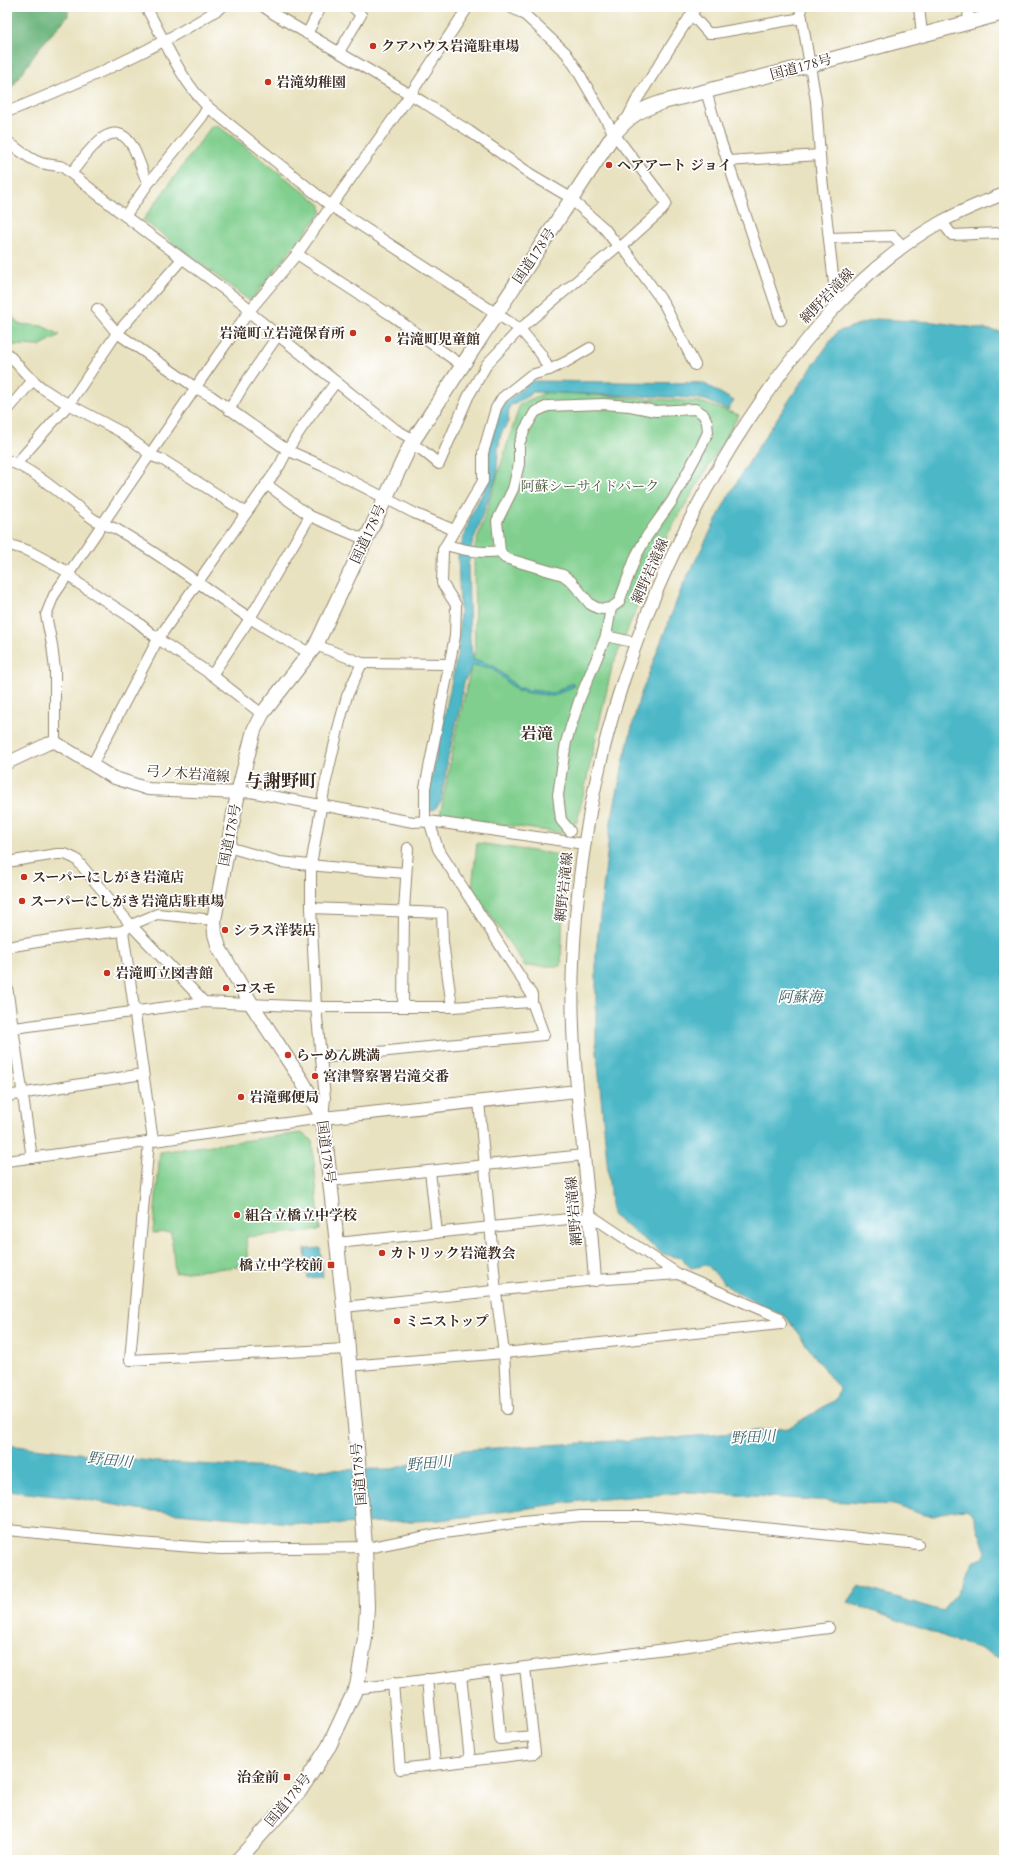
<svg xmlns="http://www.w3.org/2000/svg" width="1011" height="1867" font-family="Cardo,'Noto Serif JP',serif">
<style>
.green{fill:#80cf8e;stroke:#5e7c56}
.forest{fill:#68b279;stroke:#526e4c}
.water{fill:#4bb7c7;stroke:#437072}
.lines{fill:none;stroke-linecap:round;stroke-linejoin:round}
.minor-casing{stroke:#92866f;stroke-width:12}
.major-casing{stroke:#92866f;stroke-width:14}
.highway-casing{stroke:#92866f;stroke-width:16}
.minor{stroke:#fff;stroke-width:10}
.major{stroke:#fff;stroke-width:12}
.highway{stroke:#fff;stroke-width:14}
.poi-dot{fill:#c8321e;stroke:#fff;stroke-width:1.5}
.labels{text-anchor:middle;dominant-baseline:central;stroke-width:3.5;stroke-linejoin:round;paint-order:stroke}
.poi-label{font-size:14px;font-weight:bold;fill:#3b2a1e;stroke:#fff;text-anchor:start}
.street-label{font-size:14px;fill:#3b2a1e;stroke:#fff}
.park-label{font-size:14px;fill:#505c40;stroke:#fff}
.water-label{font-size:15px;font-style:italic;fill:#416262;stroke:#fff}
.quarter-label{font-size:16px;font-weight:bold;fill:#3b2a1e;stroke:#fff}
.district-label{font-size:18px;font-weight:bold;fill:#3b2a1e;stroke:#fff}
</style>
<rect width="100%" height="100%" fill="#fff"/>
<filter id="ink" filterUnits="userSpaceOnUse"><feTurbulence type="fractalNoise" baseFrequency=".025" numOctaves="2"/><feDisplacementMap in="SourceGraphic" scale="8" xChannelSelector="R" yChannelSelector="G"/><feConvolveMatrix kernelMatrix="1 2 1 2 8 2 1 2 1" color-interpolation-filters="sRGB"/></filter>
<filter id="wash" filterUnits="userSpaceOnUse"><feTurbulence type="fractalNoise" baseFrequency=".012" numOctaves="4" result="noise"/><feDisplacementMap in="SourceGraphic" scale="16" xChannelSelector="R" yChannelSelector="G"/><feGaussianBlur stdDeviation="0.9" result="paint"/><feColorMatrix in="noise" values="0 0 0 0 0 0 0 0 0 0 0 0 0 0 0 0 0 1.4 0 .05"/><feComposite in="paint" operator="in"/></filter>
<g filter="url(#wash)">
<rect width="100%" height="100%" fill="#e9e2c0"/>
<g class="green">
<polygon points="217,125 321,205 321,213 250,301 143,220 211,127"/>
<polygon points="7,308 18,324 42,326 60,335 39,346 13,345 7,341"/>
<polygon points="547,392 700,402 739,415 668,534 612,667 577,822 562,833 440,816 454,742 475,650 474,550 520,404"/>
<polygon points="477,843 560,855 568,865 563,909 561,966 525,966 472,888"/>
<polygon points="301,1133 312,1140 320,1230 246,1237 248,1266 175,1273 171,1232 153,1233 160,1152"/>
</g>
<polygon class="forest" points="7,7 68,7 68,16 40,47 13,86 7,88"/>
<g class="water">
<polygon points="875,319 934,322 1004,332 1004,1658 847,1602 858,1586 942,1611 957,1594 973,1562 983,1558 986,1552 973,1516 969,1510 951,1511 934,1516 924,1515 894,1505 690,1492 580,1501 440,1520 313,1525 144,1510 76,1498 7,1491 7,1445 159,1462 309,1470 392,1469 462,1450 686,1437 788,1428 837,1399 840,1389 832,1380 786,1317 731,1290 707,1265 691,1268 680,1258 663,1254 612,1215 596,1043 596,952 610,827 624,759 639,699 682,587 728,497 760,444 800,384 837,332"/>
<path d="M532 381 703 383 734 401 728 410 705 400 691 398 533 392C525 399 516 401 509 407L508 422 501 434 498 449 497 474 472 545 468 566 470 640 473 660 484 662 495 667 518 688 553 693 572 683 574 686 553 696 517 691 492 668 473 665 464 682 460 707 448 758 441 801 434 810 429 811V790L458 651 460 609 458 556 471 515 489 481 487 457 499 407Z"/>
<polygon points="320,1248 323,1277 308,1278 305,1249"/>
</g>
</g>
<g filter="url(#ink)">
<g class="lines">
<g class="minor-casing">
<g id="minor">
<path d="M146 7C165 41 180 79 208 107L331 206 520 329 541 354 549 370 531 375 502 398 496 408 483 453V481L443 550 442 583 456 605 455 636 425 788V822"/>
<polyline points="264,7 274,14 423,102 469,131 532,175 566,195 604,228 618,246"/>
<polyline points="800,7 816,101 821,169 835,293 843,299"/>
<polyline points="919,7 922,34"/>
<polyline points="968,7 969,22"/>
<polyline points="692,15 708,33 716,33 802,18"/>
<polyline points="307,34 321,7"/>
<polyline points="339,52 361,15 353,7"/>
<polyline points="706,91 719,136 781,320"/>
<path d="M7 112C81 82 155 50 222 7"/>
<polyline points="627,119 636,101 696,7"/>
<path d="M7 141C18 149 28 159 41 163 48 165 56 165 63 167L125 216 245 305 254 316 395 429 414 440"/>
<polyline points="728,161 820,155"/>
<path d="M71 173C84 159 110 113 131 144 138 154 142 172 148 184"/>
<polyline points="125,216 148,184 202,117 208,107"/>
<polyline points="942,222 952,235 1000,233 1004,236"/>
<polyline points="829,238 893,236 904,247"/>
<polyline points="622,246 663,302 695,365"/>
<polyline points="297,254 391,315 463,366"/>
<polyline points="97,309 117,333 196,388 211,396 287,450 323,466 414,513 454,530"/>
<polyline points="7,353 27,375 42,388 61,400 121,432 144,449 149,455 163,460 245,512"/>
<polyline points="549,370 566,362 590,348"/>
<polyline points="229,410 244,385 278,335"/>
<polyline points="7,411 33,380"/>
<polyline points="411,444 422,450 439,464 468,397 487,364 520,329 618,246 622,246 662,210 666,203 658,191 614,134 576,68 566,53 524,14 510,7"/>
<path d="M7 460C33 470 56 490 78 507 84 511 90 518 97 521 103 525 110 526 116 529 184 568 240 618 310 653"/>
<polyline points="16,464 69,404 117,333 182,259"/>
<polyline points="266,484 310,516 366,540"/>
<polyline points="7,544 29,551 66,571 78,583 135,620 158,639 212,675 262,714"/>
<path d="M446 545C465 550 480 554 500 551L497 521 513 489 519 464V444L525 429 535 412 548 406 603 404 630 406 655 411 695 409 703 414 707 422 708 432 702 445 672 501 647 536 636 556 619 602 611 608 603 609 597 608 590 604 571 581 563 575 505 558 500 551"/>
<polyline points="606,636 628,641"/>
<polyline points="316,645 362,663 449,664"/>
<polyline points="212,675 249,620 310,516"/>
<polyline points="55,742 55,670 52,645 46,615 54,595 211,365 250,310 297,254 410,95 468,7"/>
<path d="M92 765 158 639 280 465C294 435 316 409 336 382"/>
<polyline points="238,793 250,792 413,822 429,821 584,844"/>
<polyline points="432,822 431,827 438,849 532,995 532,1002"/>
<polyline points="570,831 561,820 558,795 566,742 580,698 606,636 611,608"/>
<polyline points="228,847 280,862 340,868 406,873"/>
<polyline points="7,862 57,854 65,854 76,859 131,925 204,1002"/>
<polyline points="311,908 442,913 443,942 452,1007"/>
<polyline points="7,947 68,937 123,931"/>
<polyline points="7,987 32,1158"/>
<polyline points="403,1007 404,911 408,848"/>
<polyline points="7,1029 204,1002 316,1007 452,1007 532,1002 544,1035 321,1058"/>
<polyline points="7,1096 143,1074"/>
<polyline points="479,1101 496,1292 504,1353 507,1409"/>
<polyline points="149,1141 130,1360 347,1349"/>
<polyline points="153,1141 123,931 131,925 157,914 214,920"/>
<polyline points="7,1161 323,1118 325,1098 316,1007 311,908 311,865 325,785 340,721 347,696 362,663"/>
<polyline points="430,1171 437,1233"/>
<polyline points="330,1181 584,1155"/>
<polyline points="337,1243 578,1218 590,1219"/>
<polyline points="344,1307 595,1280 678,1274"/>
<polyline points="348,1366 504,1353 781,1324 778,1317 678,1274 590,1215"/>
<polyline points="7,1530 139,1543 220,1549 372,1547 437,1534 523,1522 581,1516 647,1516 918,1544"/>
<polyline points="494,1671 500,1739 533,1736"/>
<polyline points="461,1675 470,1761"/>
<polyline points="427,1679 435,1764"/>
<polyline points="393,1683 400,1769 535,1753 525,1668"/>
<polyline points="357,1686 362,1688 829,1628"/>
</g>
</g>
<g class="major-casing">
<g id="major">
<polyline points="7,763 47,744 55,742 112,777 148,789 238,793"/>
<polyline points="323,1118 577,1091"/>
<path d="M595 1280C592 1239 588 1197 584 1156 577 1092 570 1027 573 963 581 769 641 584 747 422 799 344 858 269 941 222 961 211 983 202 1004 194"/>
</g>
</g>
<g class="highway-casing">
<path id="highway" d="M238 1860 299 1792 329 1746 357 1686 365 1638 367 1608 365 1546 356 1436 344 1307 323 1118 302 1081 252 1005 219 948 215 934 214 920 238 793 254 730 262 714 316 645 411 444 614 134C631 115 639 110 663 102L810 65 1004 13"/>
</g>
<use href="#minor" class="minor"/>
<use href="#major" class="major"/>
<use href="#highway" class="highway"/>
</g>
</g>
<g class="poi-dot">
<circle cx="373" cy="46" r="4"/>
<circle cx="268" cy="82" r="4"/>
<circle cx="609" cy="165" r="4"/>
<circle cx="353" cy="333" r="4"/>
<circle cx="388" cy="339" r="4"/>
<circle cx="24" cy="877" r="4"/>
<circle cx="22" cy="901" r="4"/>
<circle cx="225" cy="930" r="4"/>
<circle cx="107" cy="973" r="4"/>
<circle cx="226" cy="988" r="4"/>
<circle cx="288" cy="1055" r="4"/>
<circle cx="315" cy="1076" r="4"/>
<circle cx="241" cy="1097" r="4"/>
<circle cx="237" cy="1215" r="4"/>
<circle cx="382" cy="1253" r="4"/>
<rect x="327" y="1261" width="8" height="8" rx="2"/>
<circle cx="397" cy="1321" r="4"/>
<rect x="283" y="1773" width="8" height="8" rx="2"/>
</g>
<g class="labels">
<g class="poi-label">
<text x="381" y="46">クアハウス岩滝駐車場</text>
<text x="276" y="82">岩滝幼稚園</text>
<text x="617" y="165">ヘアアート ジョイ</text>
<text x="345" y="333" text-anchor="end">岩滝町立岩滝保育所</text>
<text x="396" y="339">岩滝町児童館</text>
<text x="32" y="877">スーパーにしがき岩滝店</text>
<text x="30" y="901">スーパーにしがき岩滝店駐車場</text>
<text x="233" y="930">シラス洋装店</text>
<text x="115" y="973">岩滝町立図書館</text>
<text x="234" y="988">コスモ</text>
<text x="296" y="1055">らーめん跳満</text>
<text x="323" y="1076">宮津警察署岩滝交番</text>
<text x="249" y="1097">岩滝郵便局</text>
<text x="245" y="1215">組合立橋立中学校</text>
<text x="390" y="1253">カトリック岩滝教会</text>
<text x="323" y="1265" text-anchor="end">橋立中学校前</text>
<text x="405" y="1321">ミニストップ</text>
<text x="279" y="1777" text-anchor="end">治金前</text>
</g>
<g class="street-label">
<text transform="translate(801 67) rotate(-15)">国道178号</text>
<text transform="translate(534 256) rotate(-56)">国道178号</text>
<text transform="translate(827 296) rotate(-46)">網野岩滝線</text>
<text transform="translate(368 534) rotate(-65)">国道178号</text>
<text transform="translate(650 571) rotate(-66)">網野岩滝線</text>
<text transform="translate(188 774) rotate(4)">弓ノ木岩滝線</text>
<text transform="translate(230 835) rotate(-79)">国道178号</text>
<text transform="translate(564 887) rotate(-84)">網野岩滝線</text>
<text transform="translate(326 1152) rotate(82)">国道178号</text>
<text transform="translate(574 1211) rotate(-95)">網野岩滝線</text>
<text transform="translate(359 1474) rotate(-95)">国道178号</text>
<text transform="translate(288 1800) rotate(-51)">国道178号</text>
</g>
<g class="park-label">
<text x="590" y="486">阿蘇シーサイドパーク</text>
</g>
<g class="water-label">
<text x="800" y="997">阿蘇海</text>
<text transform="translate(753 1437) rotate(-3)">野田川</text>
<text transform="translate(110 1460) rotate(6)">野田川</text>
<text transform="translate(429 1463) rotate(-5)">野田川</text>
</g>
<g class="quarter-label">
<text x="537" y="734">岩滝</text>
</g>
<g class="district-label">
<text x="281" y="781">与謝野町</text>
</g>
</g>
<rect width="1011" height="1867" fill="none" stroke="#fff" stroke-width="24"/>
</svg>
